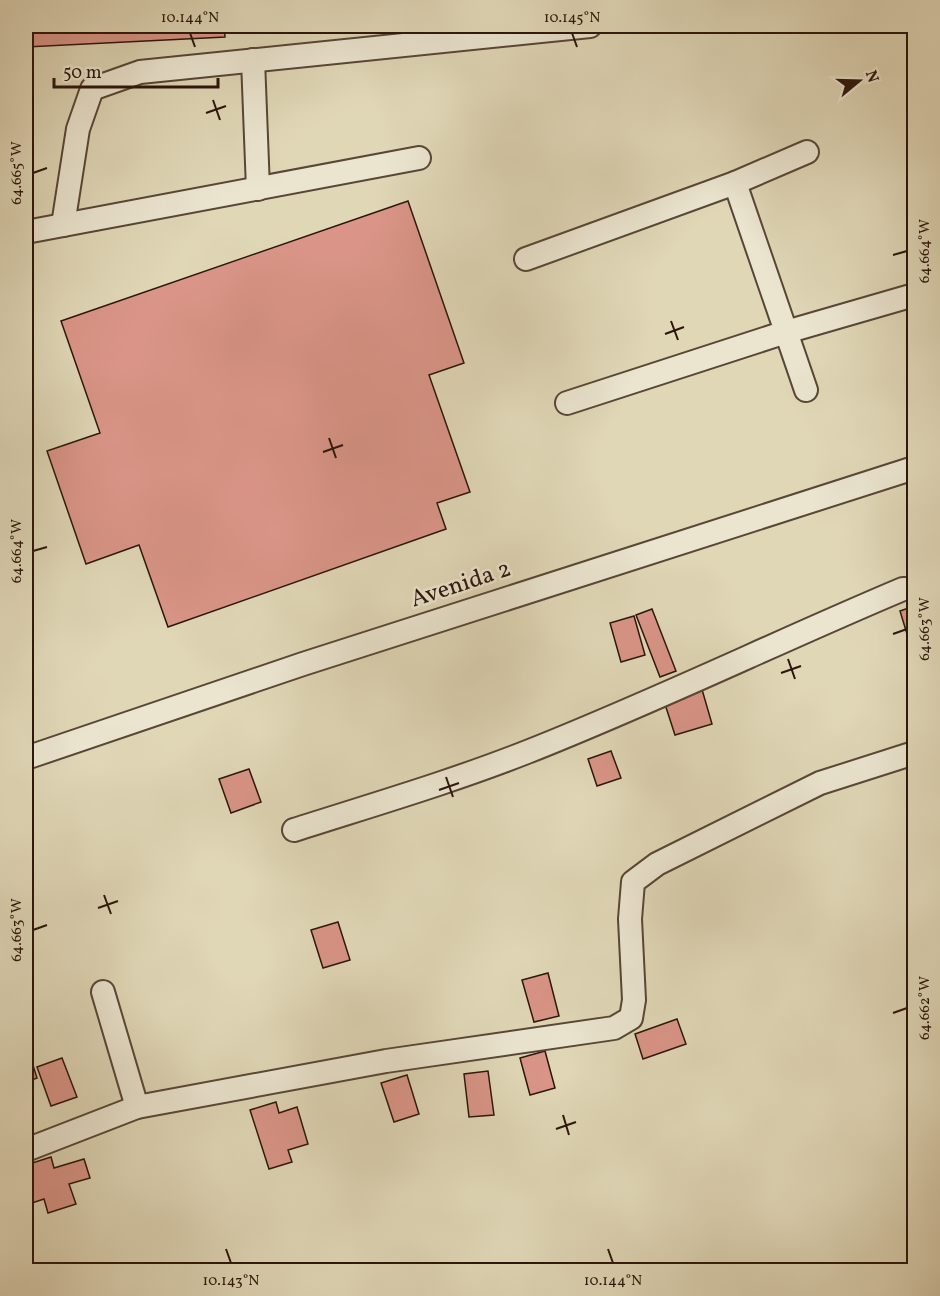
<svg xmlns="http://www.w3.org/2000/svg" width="940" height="1296" font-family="Vollkorn,serif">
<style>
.building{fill:#da9588;stroke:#2b150b;stroke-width:1.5}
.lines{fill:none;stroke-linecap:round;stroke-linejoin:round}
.minor-casing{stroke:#584636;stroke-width:26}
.minor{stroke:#ebe5d0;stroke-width:22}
.ticks{fill:none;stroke:#2b150b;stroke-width:2}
.labels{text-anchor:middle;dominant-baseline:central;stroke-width:5;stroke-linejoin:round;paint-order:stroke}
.street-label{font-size:24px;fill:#2b150b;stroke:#ebe5d0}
.neatline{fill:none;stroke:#2b150b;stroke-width:2}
.ticks-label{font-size:15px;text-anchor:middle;fill:#2b150b}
</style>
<rect width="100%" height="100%" fill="#e0d7b7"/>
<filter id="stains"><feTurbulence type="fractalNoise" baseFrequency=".00333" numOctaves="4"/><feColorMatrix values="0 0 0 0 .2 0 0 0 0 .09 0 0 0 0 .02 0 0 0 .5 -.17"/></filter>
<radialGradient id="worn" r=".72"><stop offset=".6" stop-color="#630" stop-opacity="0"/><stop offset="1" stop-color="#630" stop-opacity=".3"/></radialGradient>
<g class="building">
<polygon points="26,26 224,26 225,37 26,47"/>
<polygon points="26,96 32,222 26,222"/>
<polygon points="408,201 464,363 429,375 470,492 437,503 446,529 168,627 139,545 86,564 47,451 100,433 61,321"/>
<polygon points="914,606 914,657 900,611"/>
<polygon points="652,609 676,671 660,677 636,615"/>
<polygon points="634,616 645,655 621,662 610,623"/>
<polygon points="701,686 712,724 675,735 663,698"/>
<polygon points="611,751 621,778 597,786 588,759"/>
<polygon points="249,769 261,802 231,813 219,779"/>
<polygon points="338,922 350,960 323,968 311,930"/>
<polygon points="548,973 559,1016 534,1022 522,980"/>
<polygon points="677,1019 686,1044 643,1059 635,1034"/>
<polygon points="26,1043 37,1078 26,1082"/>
<polygon points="545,1051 555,1088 530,1095 520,1058"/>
<polygon points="62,1058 77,1097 51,1106 37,1067"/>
<polygon points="488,1071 494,1115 469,1117 464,1074"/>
<polygon points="407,1075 419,1114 394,1122 381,1083"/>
<polygon points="276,1102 279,1113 297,1107 308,1144 288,1150 292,1162 269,1169 250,1110"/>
<polygon points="51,1157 54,1168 84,1159 90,1178 69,1184 76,1204 48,1213 44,1199 26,1205 26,1165"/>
</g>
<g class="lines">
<g class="minor-casing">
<g id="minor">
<polyline points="253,60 258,189"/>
<polyline points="63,225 78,129 92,89 140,72 590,26"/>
<polyline points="26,232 419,158"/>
<polyline points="526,259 735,183"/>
<polyline points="806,390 735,183 807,152"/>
<polyline points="567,403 786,332 914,295"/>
<polyline points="26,758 303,664 914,468"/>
<path d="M294 830C372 805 451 782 527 752 654 702 777 642 903 589H914"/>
<polyline points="103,992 137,1107"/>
<polyline points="26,1150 137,1107 386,1061 614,1028 631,1018 634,1000 630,919 633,882 657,864 820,783 914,753"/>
</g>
</g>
<use href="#minor" class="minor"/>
</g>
<path class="ticks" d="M190 33 195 47M572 33 577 47M213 100 220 120M206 113 226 106M33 173 47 168M893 255 907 251M671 321 678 340M665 334 684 327M329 438 336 458M323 452 343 445M33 551 47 547M893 634 907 629M788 659 795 679M781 673 801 666M446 777 453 797M439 790 459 783M104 895 111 914M98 908 118 901M33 930 47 925M893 1013 907 1008M563 1115 569 1135M556 1129 576 1122M226 1249 231 1263M608 1249 613 1263"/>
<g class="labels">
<g class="street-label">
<text transform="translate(461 585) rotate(-18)">Avenida 2</text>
</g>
</g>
<rect width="940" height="1296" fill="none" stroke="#e0d7b7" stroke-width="66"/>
<g transform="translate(859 81) rotate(71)" stroke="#ebe5d0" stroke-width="4.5" paint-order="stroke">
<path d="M0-4.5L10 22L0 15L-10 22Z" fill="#2b150b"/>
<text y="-9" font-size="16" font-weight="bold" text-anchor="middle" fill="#2b150b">N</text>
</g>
<path d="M54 78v9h164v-9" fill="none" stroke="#2b150b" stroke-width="3"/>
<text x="63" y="78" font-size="18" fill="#2b150b" stroke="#ebe5d0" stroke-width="4.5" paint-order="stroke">50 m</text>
<rect x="33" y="33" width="874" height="1230" class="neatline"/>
<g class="ticks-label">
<text x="190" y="22">10.144°N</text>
<text x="572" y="22">10.145°N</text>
<text transform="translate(16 173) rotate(-90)" y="5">64.665°W</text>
<text transform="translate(924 251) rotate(-90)" y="5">64.664°W</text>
<text transform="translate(16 551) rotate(-90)" y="5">64.664°W</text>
<text transform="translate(924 629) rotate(-90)" y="5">64.663°W</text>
<text transform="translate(16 930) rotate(-90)" y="5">64.663°W</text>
<text transform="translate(924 1008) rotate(-90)" y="5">64.662°W</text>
<text x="231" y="1285">10.143°N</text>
<text x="613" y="1285">10.144°N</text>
</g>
<rect width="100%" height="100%" filter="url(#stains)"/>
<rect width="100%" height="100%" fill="url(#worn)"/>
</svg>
